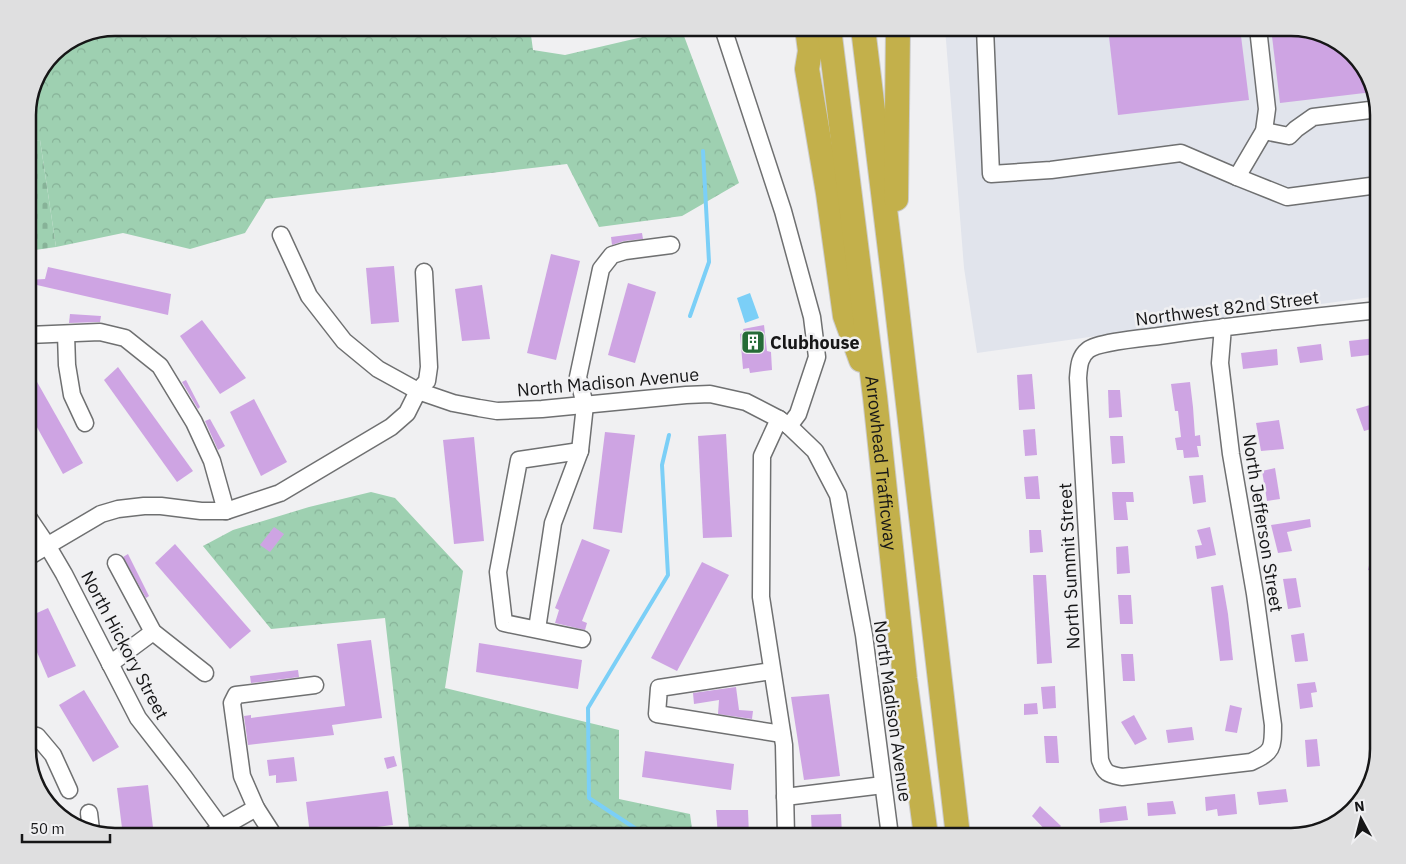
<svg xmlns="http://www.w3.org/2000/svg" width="1406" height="864" font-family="'IBM Plex Sans',sans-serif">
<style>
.built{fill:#e1e4ec}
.forest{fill:url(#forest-crowns)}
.cemetery{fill:url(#cemetery-stones)}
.water{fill:#7bcff7}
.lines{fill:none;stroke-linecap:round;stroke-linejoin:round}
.stream{stroke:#7bcff7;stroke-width:4}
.building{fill:#cea4e3}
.minor-casing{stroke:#6f7071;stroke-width:19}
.highway-casing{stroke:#ccc;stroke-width:26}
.minor{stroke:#fff;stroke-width:16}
.highway{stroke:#c3b04b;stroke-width:24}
.labels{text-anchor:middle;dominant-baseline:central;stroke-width:5;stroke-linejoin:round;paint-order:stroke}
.street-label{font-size:18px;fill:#161617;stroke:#f0f0f2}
.poi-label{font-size:18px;font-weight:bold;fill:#161617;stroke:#f0f0f2;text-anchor:start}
.rim{fill:none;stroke:#161617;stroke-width:2.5}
</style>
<defs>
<pattern id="forest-crowns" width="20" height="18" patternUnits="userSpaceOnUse" patternTransform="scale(1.25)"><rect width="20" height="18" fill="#9ed0b1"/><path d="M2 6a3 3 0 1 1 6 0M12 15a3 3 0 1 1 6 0" fill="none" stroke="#87b298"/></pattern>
<pattern id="cemetery-stones" width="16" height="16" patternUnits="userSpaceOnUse" patternTransform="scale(1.25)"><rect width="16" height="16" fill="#9ed0b1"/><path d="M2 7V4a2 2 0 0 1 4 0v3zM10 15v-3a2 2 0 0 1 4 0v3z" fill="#87b298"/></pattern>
</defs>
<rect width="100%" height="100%" fill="#f0f0f2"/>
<polygon class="built" points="945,28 1291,28 1335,39 1367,71 1378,110 1378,296 977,353 964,268"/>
<g class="forest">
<polygon points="115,28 530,28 533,50 565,55 681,28 739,183 682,216 599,227 567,164 266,199 245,233 190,249 123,233 56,247 40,140 28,141 28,110 53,53 82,34"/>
<polygon points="371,492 395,498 463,571 445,688 619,730 619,799 690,814 693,836 410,836 385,618 271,629 203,546 233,530 309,507"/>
</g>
<polygon class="cemetery" points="40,140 56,247 28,251 28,141"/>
<polygon class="water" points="750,293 759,318 745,323 737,298"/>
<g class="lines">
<g class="stream">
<polyline points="690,316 709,262 703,151"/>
<polyline points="647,836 589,798 588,708 668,575 662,465 669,435"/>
</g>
</g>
<g class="building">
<polygon points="1108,28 1240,28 1249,100 1118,115"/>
<polygon points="1271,28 1291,28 1335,39 1367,71 1373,92 1280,103"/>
<polygon points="642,233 643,239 624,241 612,245 611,237"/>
<polygon points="551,254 580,261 556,360 527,353"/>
<polygon points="394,266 399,322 371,324 366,268"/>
<polygon points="48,267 171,294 168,315 28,283 28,280 45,279"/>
<polygon points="628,283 656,292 635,363 608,355"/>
<polygon points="482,285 490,339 462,341 455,289"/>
<polygon points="70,314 101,316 100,322 69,323"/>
<polygon points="202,320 246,378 220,394 180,336"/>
<polygon points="764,325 767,351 771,352 772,370 750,373 749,368 743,369 740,334 744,332 743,329"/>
<polygon points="1376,338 1378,354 1351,357 1349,341"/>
<polygon points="1321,344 1323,360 1300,363 1297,347"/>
<polygon points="1277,349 1278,365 1243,369 1241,353"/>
<polygon points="28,366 83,463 63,474 28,411"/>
<polygon points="118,367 193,471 177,482 104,380"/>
<polygon points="1032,374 1035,409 1019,410 1017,375"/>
<polygon points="186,380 200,407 198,409 182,382"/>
<polygon points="1190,382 1193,407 1195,436 1200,435 1201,446 1197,446 1199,457 1184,458 1183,450 1177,450 1175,438 1181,437 1178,411 1175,411 1171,384"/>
<polygon points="1108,390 1120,390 1122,417 1109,418"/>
<polygon points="254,399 287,462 261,476 230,412"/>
<polygon points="1370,405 1378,427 1364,431 1356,409"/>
<polygon points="210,419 225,446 218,450 205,421"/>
<polygon points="1279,420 1284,449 1261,451 1256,423"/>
<polygon points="1035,429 1037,455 1025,456 1023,430"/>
<polygon points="605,432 635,435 622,533 593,529"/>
<polygon points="726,434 732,537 703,538 698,436"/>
<polygon points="1110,436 1123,436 1125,463 1112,464"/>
<polygon points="474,437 484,541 454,544 443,440"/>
<polygon points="1275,468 1280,499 1267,501 1262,471"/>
<polygon points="1203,475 1206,502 1193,504 1189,476"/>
<polygon points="1038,476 1040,499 1026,499 1024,477"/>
<polygon points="1112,492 1133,492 1134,502 1126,502 1128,520 1114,520"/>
<polygon points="1310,519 1311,527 1287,532 1292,551 1278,553 1271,525"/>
<polygon points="274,527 284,534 270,552 260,545"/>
<polygon points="1210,527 1216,555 1197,559 1195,546 1202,545 1197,530"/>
<polygon points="1029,530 1041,530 1043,552 1030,553"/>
<polygon points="582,539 610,550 582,621 587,623 585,630 555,623 559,610 555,608"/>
<polygon points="1374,542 1378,542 1378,572 1368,570"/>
<polygon points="175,544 251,631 230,649 155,563"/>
<polygon points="1128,546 1130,573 1117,574 1116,547"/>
<polygon points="128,554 149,596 146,598 123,557"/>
<polygon points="702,562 729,575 677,671 651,658"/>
<polygon points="1033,575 1046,575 1052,663 1037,664"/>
<polygon points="1296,578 1301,607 1288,609 1283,579"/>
<polygon points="1223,585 1228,614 1233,660 1220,661 1211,587"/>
<polygon points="1118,595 1131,595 1133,624 1120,624"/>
<polygon points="48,608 76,666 48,678 28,631 28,617"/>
<polygon points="1304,633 1308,661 1295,662 1291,635"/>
<polygon points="371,640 382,718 332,725 334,735 248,745 244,716 251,715 251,718 345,706 337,644"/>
<polygon points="479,643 582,660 578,689 476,672"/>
<polygon points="1121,654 1133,654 1135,681 1123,681"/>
<polygon points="298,670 299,677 251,683 250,676"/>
<polygon points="1315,682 1317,692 1311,693 1313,707 1300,709 1297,684"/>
<polygon points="1055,686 1056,708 1043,709 1041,687"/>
<polygon points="736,687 739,710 753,711 752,719 718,714 719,700 694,704 693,693"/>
<polygon points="84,690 119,747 93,762 59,705"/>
<polygon points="829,694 840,776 804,780 791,697"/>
<polygon points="1037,703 1038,714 1024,715 1024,704"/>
<polygon points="1230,705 1242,708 1237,733 1225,731"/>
<polygon points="1134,715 1147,739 1135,745 1121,722"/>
<polygon points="1192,727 1194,740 1168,743 1166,730"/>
<polygon points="1044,736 1057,736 1059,763 1046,763"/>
<polygon points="1317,739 1320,766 1307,767 1305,740"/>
<polygon points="645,751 734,764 731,790 642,777"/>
<polygon points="394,756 397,766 387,769 384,758"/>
<polygon points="294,757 297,781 276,783 276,775 269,776 267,760"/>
<polygon points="148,785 154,836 123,836 117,788"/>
<polygon points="1286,789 1288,802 1259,805 1257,792"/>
<polygon points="388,791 393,825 310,835 306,802"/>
<polygon points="1235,794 1237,814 1218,816 1217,809 1206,811 1205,797"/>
<polygon points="1173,801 1176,814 1148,816 1147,803"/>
<polygon points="1040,806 1061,826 1051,836 1032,816"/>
<polygon points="1126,806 1128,820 1100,823 1099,809"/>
<polygon points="716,810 748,810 749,836 718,836"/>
<polygon points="841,814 842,836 812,836 811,815"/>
</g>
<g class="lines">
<g class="minor-casing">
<g id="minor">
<polyline points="723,28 783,211 812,317 817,357 798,414 789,426"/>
<polyline points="985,28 991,174 1051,170 1181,153 1237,177 1287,197 1378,185"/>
<polyline points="1264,131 1289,136 1296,129 1313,117 1378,109"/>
<polyline points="1237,177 1264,131 1267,109 1258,28"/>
<polyline points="281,235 309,296 344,341 378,369 418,391 453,403 479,408 497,411 542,409 686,395 710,394 746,402 779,419 789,426 815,451 838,495 864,635 890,836"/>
<path d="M1223 327 1220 363 1231 454 1255 594 1273 725C1273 748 1273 752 1251 762L1122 777C1108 774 1105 774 1100 760L1078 378C1079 367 1079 357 1088 350 1098 342 1144 338 1159 336 1232 325 1305 318 1378 310"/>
<polyline points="66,334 67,365 72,395 85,423"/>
<polyline points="28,335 100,332 125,338 160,366 194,422 212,461 226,511"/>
<polyline points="779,419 762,456 761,597 784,745 786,836"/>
<polyline points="580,451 519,460 498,572 504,623 582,639"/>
<polyline points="28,517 47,545 64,574 138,718 184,777 227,836"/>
<polyline points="28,557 101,514 118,509 144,506 161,506 201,511 226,511 280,493 391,427 407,413 418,391 427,381 429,367 424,272"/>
<polyline points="116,563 153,632 205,673"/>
<polyline points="537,629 553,523 580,451 585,405 578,377 601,269 612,255 625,251 671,245"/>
<polyline points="110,664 153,632"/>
<polyline points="772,671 659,688 657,714 782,734"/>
<polyline points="28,734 37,736 53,755 69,790"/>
<polyline points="785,797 883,785"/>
<polyline points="89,813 91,830"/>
<polyline points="210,836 221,828 256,808"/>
<polyline points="274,836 256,808 242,776 232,703 236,695 315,685"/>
</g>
</g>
<g class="highway-casing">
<g id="highway">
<polyline points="807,28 810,51 807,69 828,193 845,316 861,360"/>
<path id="s1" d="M829 28 875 397 905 679 926 836"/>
<polyline points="863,28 895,291 958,836"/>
<polyline points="896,199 898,28"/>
</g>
</g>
<use href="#minor" class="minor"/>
<use href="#highway" class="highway"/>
</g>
<defs>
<g id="building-square" transform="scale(1.25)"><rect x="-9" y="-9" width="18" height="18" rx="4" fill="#256b37" stroke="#f0f0f2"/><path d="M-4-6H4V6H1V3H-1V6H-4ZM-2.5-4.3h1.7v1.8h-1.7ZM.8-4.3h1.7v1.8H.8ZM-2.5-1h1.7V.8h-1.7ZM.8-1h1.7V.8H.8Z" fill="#fff"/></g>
</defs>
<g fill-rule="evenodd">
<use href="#building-square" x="753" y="342"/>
</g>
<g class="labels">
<g class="street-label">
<text transform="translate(1227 308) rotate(-7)">Northwest 82nd Street</text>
<text transform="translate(608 382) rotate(-5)">North Madison Avenue</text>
<text stroke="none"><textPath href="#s1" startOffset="438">Arrowhead Trafficway</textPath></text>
<text transform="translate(1263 523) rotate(81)">North Jefferson Street</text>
<text transform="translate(1069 566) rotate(-93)">North Summit Street</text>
<text transform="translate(125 645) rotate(62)">North Hickory Street</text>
<text transform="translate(893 711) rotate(82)">North Madison Avenue</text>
</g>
<g class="poi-label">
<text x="770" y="342">Clubhouse</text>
</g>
</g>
<path d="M0 0H1406V864H0ZM115 36H1291A79 79 0 0 1 1370 115V749A79 79 0 0 1 1291 828H115A79 79 0 0 1 36 749V115A79 79 0 0 1 115 36Z" fill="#dfdfe0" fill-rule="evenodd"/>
<path class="rim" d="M115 36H1291A79 79 0 0 1 1370 115V749A79 79 0 0 1 1291 828H115A79 79 0 0 1 36 749V115A79 79 0 0 1 115 36Z"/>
<g transform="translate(1361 819) rotate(353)" stroke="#f0f0f2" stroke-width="4" paint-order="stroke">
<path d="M0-4L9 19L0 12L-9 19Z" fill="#161617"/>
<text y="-8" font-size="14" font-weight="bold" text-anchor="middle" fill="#161617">N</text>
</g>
<path d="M22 834v8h88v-8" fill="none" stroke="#161617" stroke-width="2.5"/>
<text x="30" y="834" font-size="15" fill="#161617" stroke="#f0f0f2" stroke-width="4" paint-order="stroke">50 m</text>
</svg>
